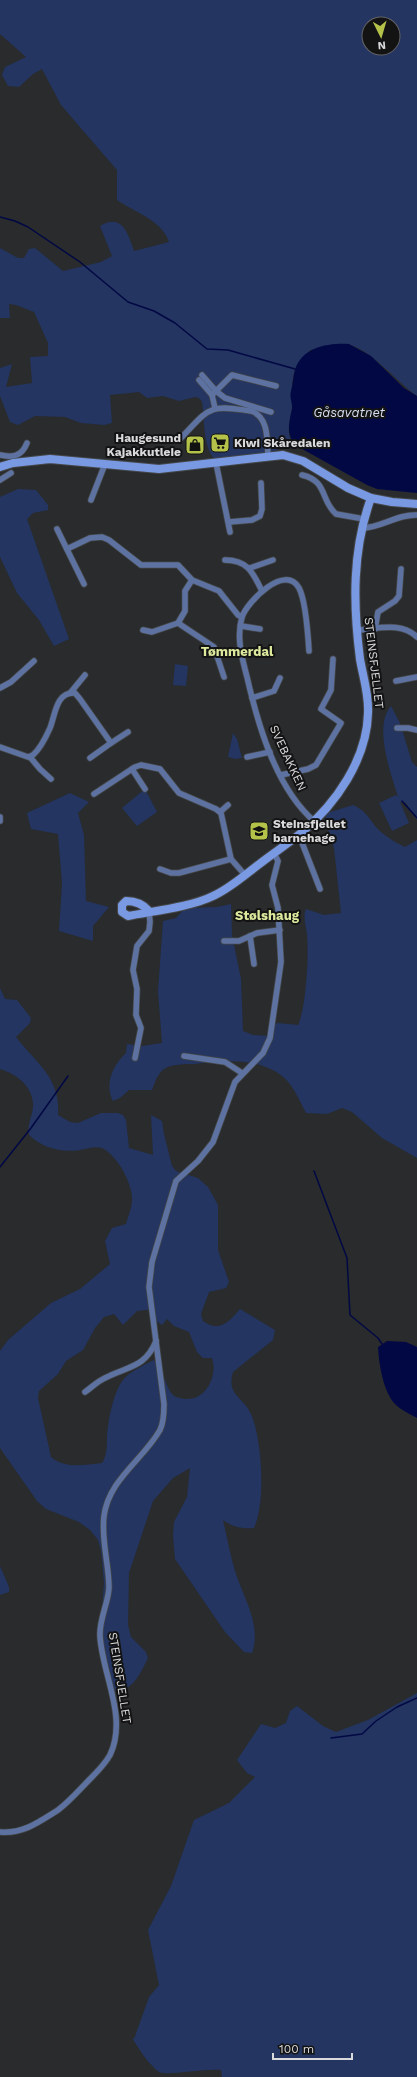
<svg xmlns="http://www.w3.org/2000/svg" width="417" height="2077" font-family="'Work Sans',sans-serif">
<style>
.green{fill:#233560;fill-rule:evenodd}
.water{fill:#020844}
.lines{fill:none;stroke-linecap:round;stroke-linejoin:round}
.stream{stroke:#020844;stroke-width:1.5}
.street-casing{stroke:#454749;stroke-width:7}
.secondary-casing{stroke:#454749;stroke-width:10}
.street{stroke:#5d72a0;stroke-width:5.5}
.secondary{stroke:#7999e3;stroke-width:8}
.labels{text-anchor:middle;dominant-baseline:central;stroke-width:4;stroke-linejoin:round;paint-order:stroke}
.poi-label{font-size:12px;font-weight:bold;fill:#dadadc;stroke:#131314;text-anchor:start}
.street-label{font-size:12px;fill:#dadadc;stroke:#131314}
.water-label{font-size:13px;font-style:italic;fill:#d5def1;stroke:#131314}
.neighbourhood-label{font-size:13px;font-weight:bold;fill:#dde99c;stroke:#131314}
</style>
<rect width="100%" height="100%" fill="#292b2d"/>
<g class="green">
<path d="M0 0H417V396C398 383 366 344 344 344L310 350C306 356 297 363 295 370 291 382 292 394 292 407 292 418 284 432 293 443 269 455 244 459 218 463 202 449 205 422 202 402L199 398 195 397 179 401 163 396 147 398 139 392 110 395 112 423 104 425 81 423 65 417 35 416 18 425 10 422 0 396V368L12 364 6 387 32 383 30 357 48 356V343L34 312 16 305 9 304 10 318H0V248L18 258H24L29 249 35 248 63 271 101 262 112 256 100 226C122 213 128 233 134 251L169 242C162 220 134 212 117 200V170L61 105 42 69 33 74 19 87 8 86 2 75 5 67 26 57 0 34ZM369 24H393V48H369Z"/>
<polygon points="18,489 36,490 48,505 48,510 33,513 27,519 69,639 54,646 39,620 17,593 0,557 0,497"/>
<polygon points="175,664 188,666 186,686 173,685"/>
<path d="M391 706 400 723 412 762 417 767V820L406 803 400 802 409 823 392 831 379 803 396 795 398 797C391 773 373 727 391 706Z"/>
<polygon points="233,733 237,739 242,758 235,759 228,757"/>
<polygon points="145,789 157,812 137,826 122,808"/>
<polygon points="70,793 89,802 78,813 84,835 86,901 109,907 93,926 93,941 59,931 62,883 58,834 31,829 27,813"/>
<path d="M353 805C365 810 368 817 376 827 383 835 396 843 405 847L417 840V1158L382 1138 352 1112 342 1108 327 1114 306 1113C298 1098 293 1083 278 1073 253 1057 222 1061 194 1064 185 1064 172 1064 164 1069 157 1074 155 1083 152 1090H129L120 1098 113 1101C104 1084 113 1065 126 1053L127 1044 142 1046 162 1043 158 991 163 921 176 918 185 908 217 907 231 904 232 935 241 979 243 1031 253 1035 270 1036 275 1024 278 1023 298 1025C306 1009 309 955 307 936 307 928 302 917 306 909L324 915 341 913 334 848 325 819 327 813Z"/>
<path d="M0 988 5 999 17 1000 31 1018 30 1023 16 1037C36 1063 61 1078 58 1115L70 1122 78 1123 101 1113H118L123 1115 126 1120 129 1148 153 1155 151 1115 162 1121 164 1134 172 1166 176 1171 198 1178 208 1187 218 1205V1250L229 1282 226 1288 209 1292 201 1314 203 1321C219 1333 229 1322 240 1309L275 1330 273 1340 233 1372C226 1396 244 1397 251 1414 262 1439 266 1503 254 1528 241 1529 233 1527 223 1520 227 1537 230 1554 235 1571 243 1597 262 1625 252 1653L244 1652 225 1632 175 1559 173 1535 174 1522 187 1497 190 1468 173 1478 153 1501 129 1573 128 1625 131 1637 146 1652 148 1658C140 1674 131 1696 109 1689L101 1620 104 1583 101 1551 98 1540 90 1530 79 1522 46 1509 37 1501 0 1448V1351L8 1340 51 1303 80 1289 110 1264 105 1241 112 1228 126 1224C128 1216 132 1208 132 1200 133 1184 117 1155 102 1148 95 1146 87 1149 80 1150 61 1153 43 1148 29 1135 27 1124 32 1117 33 1107 34 1087 17 1074 0 1069ZM155 1309 156 1321 162 1325 167 1319 174 1326 189 1332 197 1352 203 1358H212C218 1376 206 1401 185 1399 181 1398 176 1398 173 1395 166 1388 164 1371 154 1360 144 1365 129 1372 123 1380 113 1393 108 1421 107 1437 107 1446 107 1455 102 1463 84 1465 65 1469 51 1457L38 1398 39 1391 58 1374 66 1361 83 1350 95 1328 104 1317 114 1314 123 1325 137 1311Z"/>
<polygon points="0,1566 9,1587 9,1592 0,1595"/>
<path d="M417 1693V2077H222L221 2070C207 2068 166 2076 159 2072 148 2064 139 2049 132 2038L134 2039 149 1997 159 1985 148 1930 171 1886 194 1820 229 1803 255 1777 247 1773 237 1760 261 1724 275 1728 286 1723 290 1711 297 1706 323 1726 336 1732 368 1720Z"/>
</g>
<g class="water">
<path d="M349 344 371 356 404 388 417 396V493L377 489 367 485 295 445C286 434 289 422 292 409 293 404 289 397 291 391 293 384 293 376 295 370 302 347 328 343 349 344Z"/>
<path d="M387 1341 406 1342 417 1347V1418C410 1414 401 1410 395 1404 383 1391 379 1364 378 1347Z"/>
</g>
<g class="lines">
<g class="stream">
<polyline points="0,217 15,221 28,227 80,262 128,302 154,311 175,323 207,349 228,350 295,369"/>
<polyline points="402,801 417,818"/>
<polyline points="0,1167 31,1128 68,1076"/>
<polyline points="314,1171 347,1258 350,1315 378,1338 382,1344"/>
<polyline points="331,1738 362,1734 376,1721 397,1707 417,1698"/>
</g>
<g class="street-casing">
<g id="street">
<polyline points="202,375 216,391 225,398 271,412"/>
<polyline points="199,380 212,395 215,408"/>
<polyline points="212,395 232,375 276,386"/>
<path d="M180 439C210 408 207 404 251 411 269 417 267 440 268 456"/>
<path d="M0 455C13 458 22 456 27 443"/>
<polyline points="216,463 230,532"/>
<path d="M302 475C328 481 320 500 336 514L364 519"/>
<polyline points="0,480 11,473"/>
<polyline points="91,500 105,464"/>
<polyline points="229,522 252,520 260,516 262,509 261,483"/>
<path d="M362 528C381 528 397 514 417 515"/>
<polyline points="57,529 84,584"/>
<polyline points="67,549 90,538 102,537 109,540 141,565 178,565 192,580 219,591 238,615 242,617"/>
<path d="M225 560C248 560 253 573 262 591"/>
<polyline points="250,568 273,560"/>
<polyline points="178,623 214,647 224,677"/>
<polyline points="241,626 260,629"/>
<polyline points="375,629 378,612 395,601 399,596 401,569"/>
<polyline points="143,630 152,632 178,623 185,611 185,591 192,580"/>
<path d="M357 630C377 629 401 621 417 637"/>
<path d="M309 651C308 635 306 601 299 588 285 563 247 602 242 617 236 637 242 658 247 677 258 725 276 788 314 821"/>
<polyline points="396,681 417,677"/>
<polyline points="0,688 11,682 34,661"/>
<polyline points="71,692 85,675"/>
<polyline points="252,698 274,691 280,678"/>
<polyline points="397,728 408,728 417,730"/>
<polyline points="111,743 128,732"/>
<path d="M0 747 28 757 33 755C40 749 46 737 50 728 55 716 56 691 75 693L80 699 111 743 90 758"/>
<polyline points="30,757 40,769 51,779"/>
<polyline points="247,757 270,752"/>
<polyline points="132,769 145,789"/>
<polyline points="281,775 308,769 316,765 341,723 321,709 331,690 333,659"/>
<polyline points="94,794 135,767 141,765 160,769 179,793 216,809 221,813 231,859 245,875"/>
<polyline points="220,812 228,805"/>
<polyline points="0,817 0,821"/>
<polyline points="299,835 320,889"/>
<polyline points="160,869 171,873 179,873 231,859"/>
<polyline points="250,936 254,964"/>
<polyline points="224,941 239,941 257,933 280,930"/>
<polyline points="184,1056 225,1062 242,1073"/>
<polyline points="135,1058 141,1028 136,1015 137,989 133,970 137,946 149,931 150,922 149,911"/>
<path d="M85 1392C92 1387 98 1381 105 1378 128 1366 145 1368 156 1341"/>
<path d="M0 1832C23 1834 39 1822 58 1810 70 1801 80 1789 91 1778 98 1771 105 1764 110 1755 128 1717 102 1674 100 1636 99 1620 108 1604 109 1588 109 1564 101 1540 104 1516 109 1479 143 1460 160 1430 164 1422 164 1412 164 1404L149 1287 152 1262 176 1181 198 1161 213 1142 235 1082 263 1053 270 1038 281 962 278 908 272 885 278 861 274 853"/>
</g>
</g>
<g class="secondary-casing">
<g id="secondary">
<polyline points="0,467 13,463 50,459 159,469 283,455 303,461 348,488 371,498 392,502 417,504"/>
<path d="M149 911C143 904 135 901 126 901L122 905V912L128 916C153 911 191 907 213 896 231 888 247 873 262 862 275 852 289 843 301 833 336 804 367 759 368 713 369 694 363 677 360 659 353 605 352 550 371 498"/>
</g>
</g>
<use href="#street" class="street"/>
<use href="#secondary" class="secondary"/>
</g>
<defs>
<g id="supermarket-square" transform="scale(1)"><rect x="-9" y="-9" width="18" height="18" rx="4" fill="#b4c24a" stroke="#131314"/><path d="M-6-5.5h2.5l.6 2H6L4.5 2H-2.5L-4.4-4H-6ZM-1.5 3.2a1.3 1.3 0 1 0 .1 0ZM3 3.2a1.3 1.3 0 1 0 .1 0Z" fill="#111"/></g>
<g id="shop-square" transform="scale(1)"><rect x="-9" y="-9" width="18" height="18" rx="4" fill="#b4c24a" stroke="#131314"/><path d="M-5-2.5h2.3a2.7 3.5 0 0 1 5.4 0H5L5.5 6h-11ZM-1.5-2.5h3a1.5 2.3 0 0 0-3 0Z" fill="#111"/></g>
<g id="school-square" transform="scale(1)"><rect x="-9" y="-9" width="18" height="18" rx="4" fill="#b4c24a" stroke="#131314"/><path d="M0-5L7-2L0 1L-7-2ZM-4 1L0 2.5L4 1V4Q0 6-4 4Z" fill="#111"/></g>
</defs>
<g fill-rule="evenodd">
<use href="#supermarket-square" x="220" y="443"/>
<use href="#shop-square" x="195" y="445"/>
<use href="#school-square" x="259" y="831"/>
</g>
<g class="labels">
<g class="poi-label">
<text x="181" y="438" text-anchor="end">Haugesund<tspan x="181" dy="14">Kajakkutleie</tspan></text>
<text x="234" y="443">Kiwi Skåredalen</text>
<text x="273" y="824">Steinsfjellet<tspan x="273" dy="14">barnehage</tspan></text>
</g>
<g class="street-label">
<text transform="translate(374 663) rotate(83)">STEINSFJELLET</text>
<text transform="translate(288 758) rotate(65)">SVEBAKKEN</text>
<text transform="translate(120 1678) rotate(81)">STEINSFJELLET</text>
</g>
<g class="water-label">
<text x="349" y="412">Gåsavatnet</text>
</g>
<g class="neighbourhood-label">
<text x="237" y="651">Tømmerdal</text>
<text x="267" y="915">Stølshaug</text>
</g>
</g>
<g transform="translate(381 36) rotate(175)"><circle r="19" fill="#131314" stroke="#636364"/>
<path d="M0-3L7 15L0 10L-7 15Z" fill="#b4c24a"/>
<text y="-6" font-size="11" font-weight="bold" text-anchor="middle" fill="#dadadc">N</text>
</g>
<path d="M273 2053v6h79v-6" fill="none" stroke="#dadadc" stroke-width="2"/>
<text x="279" y="2053" font-size="12" fill="#dadadc" stroke="#131314" stroke-width="3" paint-order="stroke">100 m</text>
</svg>
